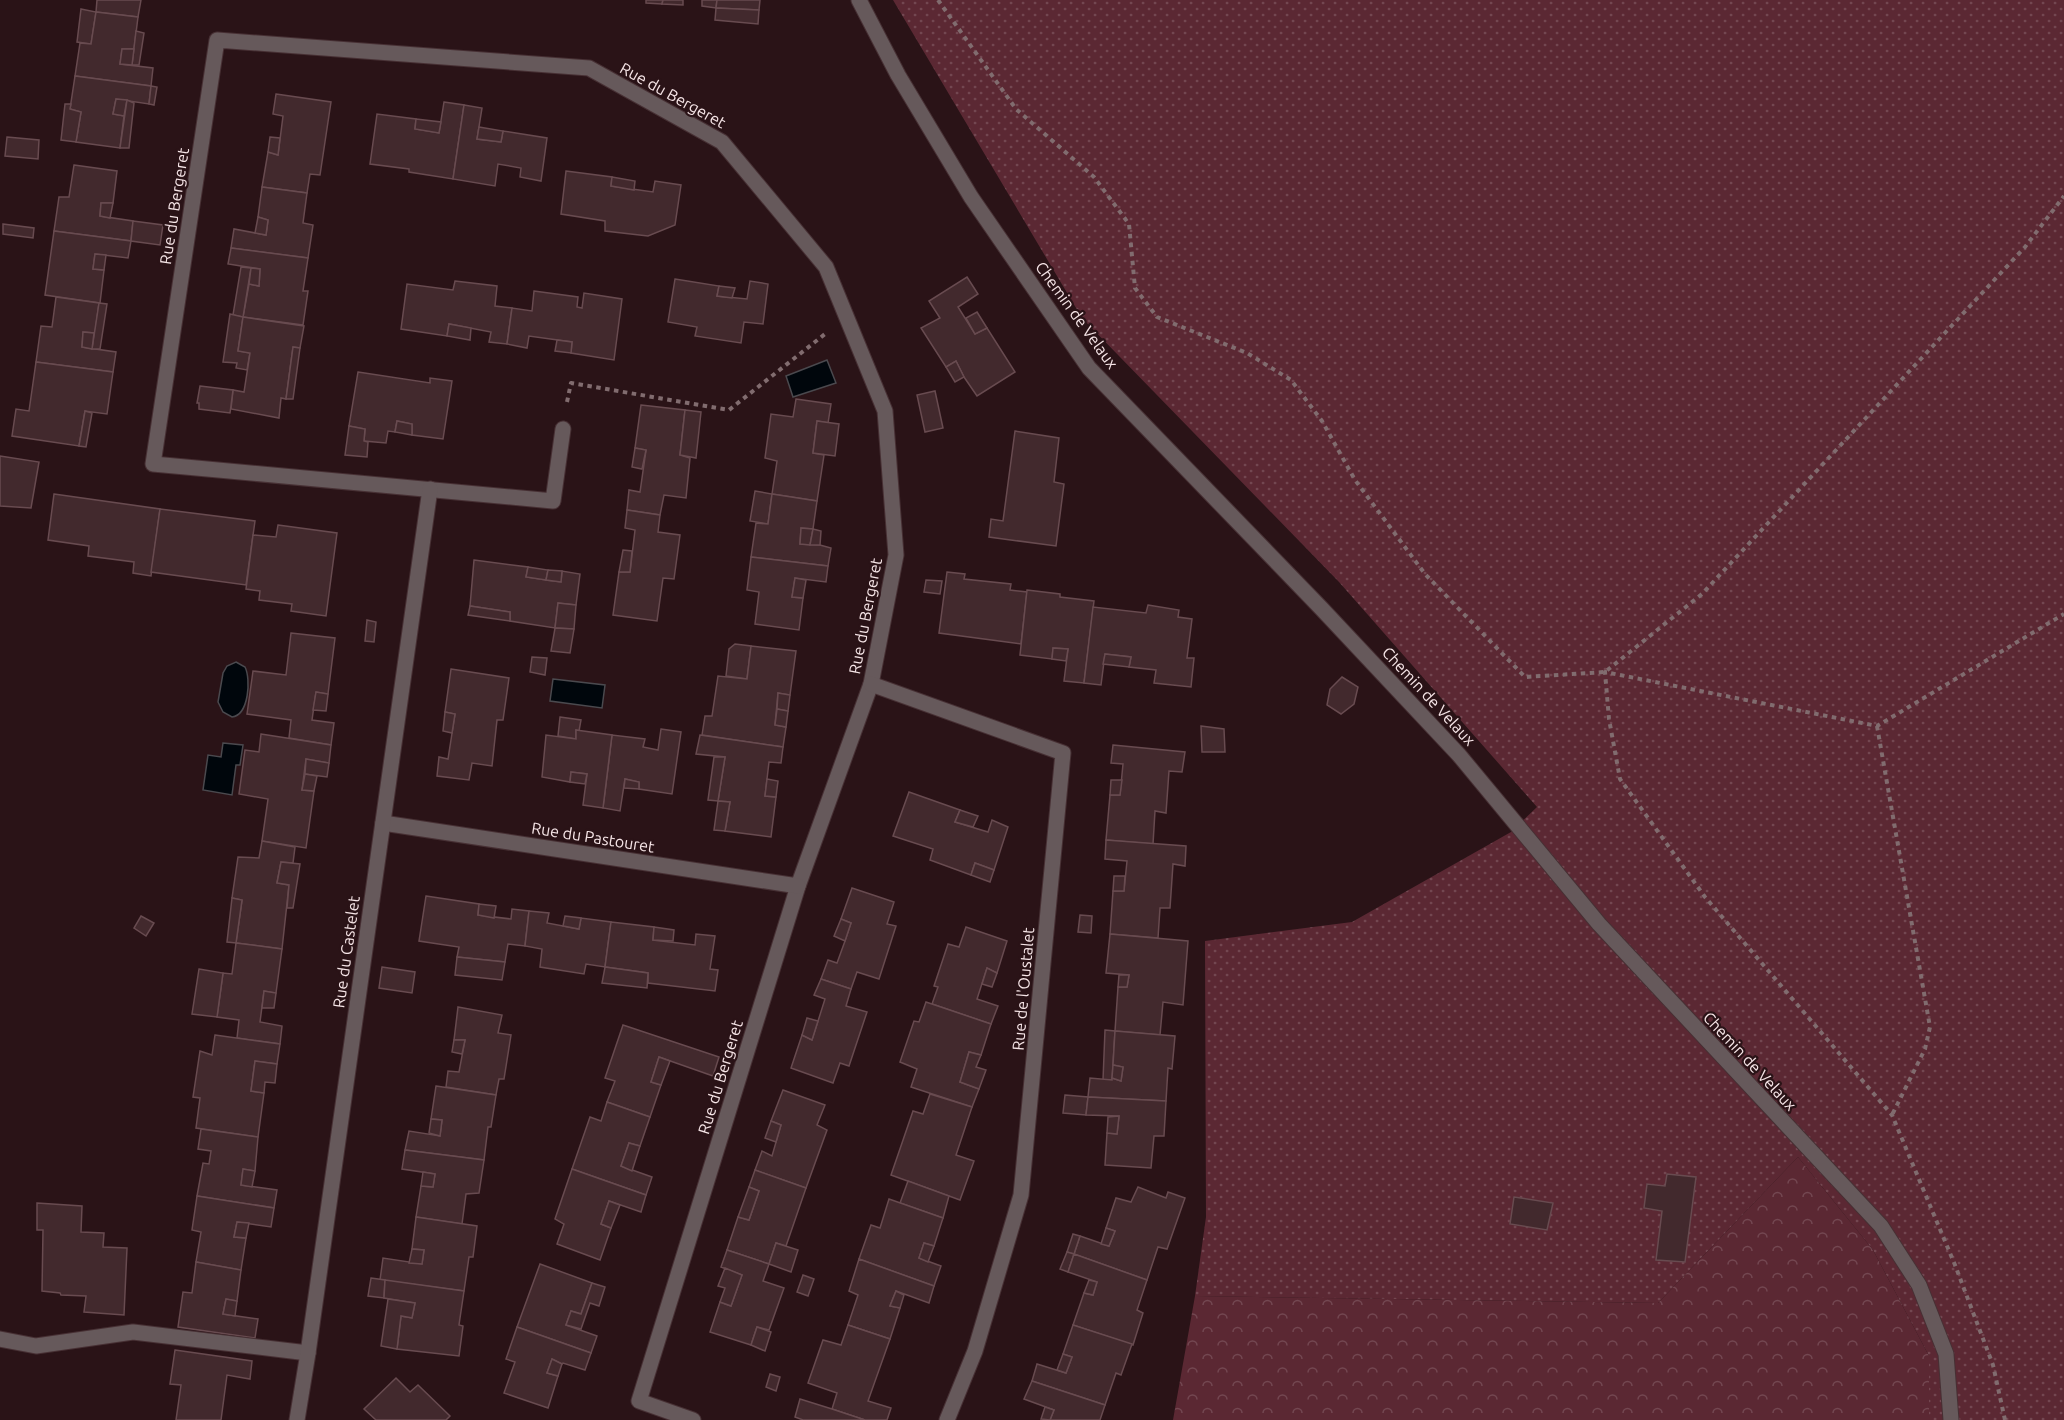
<svg xmlns="http://www.w3.org/2000/svg" width="2064" height="1420" font-family="Ubuntu,sans-serif">
<style>
.grass{fill:url(#grass-dots)}
.forest{fill:url(#forest-crowns)}
.water{fill:#00060c;stroke:#4a494e;stroke-width:1.5}
.building{fill:#42292d;stroke:#684b50;stroke-width:1.5}
.lines{fill:none;stroke-linecap:round;stroke-linejoin:round}
.minor-casing{stroke:#473034;stroke-width:17}
.path{stroke:#816c6f;stroke-width:4;stroke-dasharray:4.5 4.5;stroke-linecap:butt}
.minor{stroke:#66595b;stroke-width:15}
.labels{text-anchor:middle;dominant-baseline:central;stroke-width:4.5;stroke-linejoin:round;paint-order:stroke}
.street-label{font-size:16px;fill:#f6e5e7;stroke:#2a1317}
</style>
<defs>
<pattern id="grass-dots" width="8" height="8" patternUnits="userSpaceOnUse" patternTransform="scale(1.5)"><rect width="8" height="8" fill="#5b2833"/><path d="M2 2h.1M6 6h.1" fill="none" stroke="#734751" stroke-width="1.8" stroke-linecap="round"/></pattern>
<pattern id="forest-crowns" width="20" height="18" patternUnits="userSpaceOnUse" patternTransform="scale(1.5)"><rect width="20" height="18" fill="#5b2833"/><path d="M2 6a3 3 0 1 1 6 0M12 15a3 3 0 1 1 6 0" fill="none" stroke="#734751"/></pattern>
</defs>
<rect width="100%" height="100%" fill="#2a1317"/>
<polygon class="grass" points="893,0 2064,0 2064,1420 1929,1420 1929,1356 1873,1250 1798,1157 1658,1303 1195,1296 1206,1217 1205,941 1352,922 1511,832 1537,807 1339,582 1082,318"/>
<polygon class="forest" points="1798,1157 1873,1250 1929,1356 1929,1420 1173,1420 1195,1296 1658,1303"/>
<g class="water">
<polygon points="827,360 836,383 793,397 786,376"/>
<path d="M236 662 245 667C251 679 249 715 232 717L223 712 218 702 223 673 227 666Z"/>
<polygon points="553,679 605,685 602,708 550,701"/>
<polygon points="223,743 243,745 240,765 236,765 232,795 203,790 208,755 221,757"/>
</g>
<g class="building">
<polygon points="97,0 141,0 138,17 96,12"/>
<polygon points="646,0 663,0 662,4 646,3"/>
<polygon points="663,0 683,0 683,5 662,4"/>
<polygon points="702,0 717,0 716,8 702,6"/>
<polygon points="717,0 760,0 759,10 716,8"/>
<polygon points="716,8 759,10 758,24 715,20"/>
<polygon points="81,9 96,12 91,44 77,42"/>
<polygon points="96,12 138,17 134,49 122,49 120,64 153,68 151,86 75,76 80,43 91,44"/>
<polygon points="136,31 144,33 139,65 132,65"/>
<polygon points="122,49 134,49 132,65 120,64"/>
<polygon points="75,76 151,86 149,104 116,99 113,114 124,116 120,148 76,142 81,112 70,109"/>
<polygon points="151,86 157,87 154,105 149,104"/>
<polygon points="276,94 331,102 320,175 310,174 307,193 262,187 268,152 278,155 283,116 273,114"/>
<polygon points="116,99 127,100 124,116 113,114"/>
<polygon points="127,100 134,103 129,148 120,148"/>
<polygon points="444,102 464,105 453,179 409,172 409,169 370,164 377,114 416,119 415,129 439,133"/>
<polygon points="65,104 71,104 70,109 81,112 76,142 61,140"/>
<polygon points="464,105 482,108 477,139 501,142 503,131 547,138 541,181 520,177 521,168 498,164 495,186 453,179"/>
<polygon points="416,119 441,122 439,133 415,129"/>
<polygon points="479,127 503,131 501,142 477,139"/>
<polygon points="7,137 39,140 38,159 5,156"/>
<polygon points="270,137 280,138 278,155 268,152"/>
<polygon points="74,165 117,171 113,203 101,203 100,216 133,221 131,241 54,231 59,197 69,197"/>
<polygon points="566,171 612,177 611,186 653,192 655,181 681,185 675,225 648,236 605,231 605,221 561,214"/>
<polygon points="612,177 635,181 634,190 611,186"/>
<polygon points="262,187 307,193 303,223 313,225 308,258 231,248 234,229 266,235 268,220 258,217"/>
<polygon points="101,203 113,203 110,218 100,216"/>
<polygon points="258,217 268,220 266,235 255,233"/>
<polygon points="133,221 163,225 160,245 131,241"/>
<polygon points="3,224 34,228 33,238 3,234"/>
<polygon points="54,231 131,241 128,258 95,254 93,269 104,270 100,303 45,295"/>
<polygon points="231,248 308,258 303,291 308,291 303,325 243,317 249,284 259,286 260,269 228,264"/>
<polygon points="95,254 106,255 104,270 93,269"/>
<polygon points="241,267 251,268 243,317 233,315"/>
<polygon points="251,268 260,269 259,286 249,284"/>
<polygon points="967,277 978,294 958,307 975,334 987,328 1015,372 977,396 964,377 956,361 946,367 921,328 940,318 929,301"/>
<polygon points="675,279 719,286 717,296 747,299 750,281 768,284 763,324 744,322 741,343 695,336 697,327 668,322"/>
<polygon points="455,281 497,286 495,306 512,308 507,344 489,342 491,332 449,324 447,336 401,329 407,284 453,290"/>
<polygon points="719,286 735,288 732,298 717,296"/>
<polygon points="534,291 578,297 577,307 582,308 584,293 622,299 614,360 571,353 572,342 529,336 527,348 507,344 512,308 532,311"/>
<polygon points="56,297 99,303 95,333 83,332 82,347 116,352 113,372 36,362 41,326 52,327"/>
<polygon points="99,303 107,304 100,349 92,349"/>
<polygon points="977,312 987,328 975,334 966,318"/>
<polygon points="230,314 243,317 238,351 250,353 247,370 236,368 237,363 223,362"/>
<polygon points="243,317 304,326 300,348 293,347 286,399 281,398 279,418 231,409 233,390 244,392 250,353 238,351"/>
<polygon points="449,324 471,328 470,340 447,336"/>
<polygon points="83,332 94,333 92,349 82,347"/>
<polygon points="557,340 572,342 571,353 555,351"/>
<polygon points="293,347 300,348 293,399 286,399"/>
<polygon points="956,361 964,377 955,382 946,367"/>
<polygon points="36,362 113,372 107,414 85,411 79,446 12,436 16,409 29,411"/>
<polygon points="358,372 430,383 430,378 452,381 443,439 412,435 412,424 397,421 395,432 388,431 386,443 364,441 365,429 349,426"/>
<polygon points="200,386 233,390 230,413 199,409 199,403 197,403"/>
<polygon points="935,391 943,428 925,432 917,395"/>
<polygon points="796,399 831,404 828,423 817,421 813,453 824,455 817,501 772,494 777,461 765,458 771,414 793,417"/>
<polygon points="641,405 685,410 680,455 690,458 686,498 664,495 660,515 627,510 629,490 640,492 646,450 635,448"/>
<polygon points="685,410 701,412 696,458 680,455"/>
<polygon points="85,411 92,413 86,447 79,446"/>
<polygon points="397,421 412,424 412,435 395,432"/>
<polygon points="817,421 839,424 835,456 813,453"/>
<polygon points="349,426 365,429 364,441 368,442 367,457 345,455"/>
<polygon points="1015,431 1059,438 1054,482 1064,484 1056,546 989,537 991,519 1003,521"/>
<polygon points="635,448 646,450 642,469 632,467"/>
<polygon points="0,456 39,462 31,508 0,506"/>
<polygon points="755,491 772,494 768,524 750,521"/>
<polygon points="54,494 160,509 151,576 133,573 134,562 88,556 89,546 48,540"/>
<polygon points="772,494 817,501 813,529 801,528 800,544 820,545 831,548 828,566 751,557 756,523 768,524"/>
<polygon points="160,509 255,521 246,585 151,572"/>
<polygon points="627,510 660,515 658,532 680,535 674,579 663,578 657,621 613,615 619,572 630,572 635,530 625,528"/>
<polygon points="278,525 337,533 326,616 291,611 292,604 259,600 260,591 246,589 253,535 276,537"/>
<polygon points="801,528 813,529 810,545 800,544"/>
<polygon points="813,529 821,531 820,545 810,545"/>
<polygon points="623,550 632,551 630,572 619,572"/>
<polygon points="751,557 828,566 826,582 795,578 792,597 803,598 799,630 755,624 759,592 747,590"/>
<polygon points="474,560 528,567 526,577 546,580 561,582 562,571 580,574 576,605 558,603 555,628 510,621 510,612 470,606"/>
<polygon points="528,567 548,570 546,580 526,577"/>
<polygon points="548,570 562,571 561,582 546,580"/>
<polygon points="947,572 965,574 964,579 1011,584 1010,590 1027,592 1021,644 939,633"/>
<polygon points="795,578 806,580 803,598 792,597"/>
<polygon points="926,580 942,581 940,594 924,592"/>
<polygon points="1027,590 1060,594 1060,597 1094,601 1084,683 1064,681 1068,649 1053,648 1052,659 1020,655"/>
<polygon points="558,603 576,605 574,629 555,628"/>
<polygon points="1148,605 1179,610 1178,617 1192,619 1187,658 1194,658 1191,687 1154,683 1156,670 1129,667 1131,657 1105,654 1101,685 1084,683 1093,607 1146,613"/>
<polygon points="470,606 510,612 510,621 468,615"/>
<polygon points="367,620 376,622 374,642 365,641"/>
<polygon points="555,628 574,629 570,653 551,651"/>
<polygon points="291,633 335,638 328,694 316,692 312,720 334,723 331,745 289,738 291,720 247,714 253,671 286,675"/>
<polygon points="735,644 751,646 747,679 726,676 729,649"/>
<polygon points="751,646 796,651 790,695 778,693 775,725 786,727 783,747 702,735 705,716 712,716 718,676 747,679"/>
<polygon points="1053,648 1068,649 1066,661 1052,659"/>
<polygon points="1105,654 1131,657 1129,667 1103,664"/>
<polygon points="532,657 547,658 545,675 530,672"/>
<polygon points="451,669 509,678 503,720 497,720 492,766 472,763 469,780 437,776 439,757 448,759 455,714 445,712"/>
<polygon points="1342,677 1358,687 1354,704 1341,714 1327,705 1330,689"/>
<polygon points="316,692 328,694 326,711 313,710"/>
<polygon points="778,693 790,695 788,711 777,709"/>
<polygon points="777,709 788,711 786,727 775,725"/>
<polygon points="445,712 455,714 452,733 443,731"/>
<polygon points="560,717 581,720 579,731 576,730 576,739 558,736"/>
<polygon points="1201,726 1224,729 1225,752 1202,752"/>
<polygon points="661,729 681,732 672,794 639,789 639,782 625,779 620,811 603,808 612,735 645,739 643,747 658,750"/>
<polygon points="576,730 612,735 603,808 583,805 587,774 571,772 570,782 542,777 546,735 576,739"/>
<polygon points="261,734 331,745 329,763 306,759 302,790 314,791 306,848 262,841 268,799 239,794 245,750 259,752"/>
<polygon points="700,735 783,747 781,763 769,762 765,796 776,797 771,837 725,831 730,802 718,801 725,757 696,754"/>
<polygon points="1113,745 1185,752 1182,772 1169,771 1166,813 1155,811 1153,844 1106,840 1110,795 1120,795 1123,764 1111,763"/>
<polygon points="714,757 725,757 718,801 708,800"/>
<polygon points="306,759 329,763 327,777 305,774"/>
<polygon points="571,772 587,774 585,784 570,782"/>
<polygon points="305,774 317,776 314,791 302,790"/>
<polygon points="625,779 639,782 639,789 624,788"/>
<polygon points="767,779 778,781 776,797 765,796"/>
<polygon points="1111,780 1122,780 1120,795 1110,795"/>
<polygon points="909,792 960,810 955,822 988,832 992,820 1008,827 994,870 975,863 971,875 930,860 933,849 893,836"/>
<polygon points="718,801 730,802 725,831 714,830"/>
<polygon points="960,810 978,816 973,827 955,822"/>
<polygon points="1106,840 1186,846 1185,866 1173,864 1170,908 1160,908 1158,938 1110,934 1113,891 1124,891 1127,861 1105,859"/>
<polygon points="262,841 295,847 293,863 281,862 277,883 289,885 282,949 236,943 242,900 232,898 238,857 259,858"/>
<polygon points="281,862 300,864 293,908 287,908 289,885 277,883"/>
<polygon points="975,863 994,870 990,882 971,875"/>
<polygon points="1114,876 1125,876 1124,891 1113,891"/>
<polygon points="852,888 894,902 887,924 896,926 879,979 857,972 851,989 821,979 828,960 837,963 845,941 851,923 841,919"/>
<polygon points="426,896 479,904 478,915 511,919 512,909 529,911 525,946 508,944 505,962 457,957 459,947 419,941"/>
<polygon points="232,898 242,900 236,943 227,942"/>
<polygon points="479,904 496,906 494,918 478,915"/>
<polygon points="529,911 549,913 547,923 579,929 581,918 611,922 605,967 586,964 584,974 540,967 542,949 525,946"/>
<polygon points="1080,915 1092,916 1091,933 1078,932"/>
<polygon points="141,916 154,923 146,936 134,928"/>
<polygon points="565,916 581,918 579,929 563,926"/>
<polygon points="841,919 851,923 845,941 834,936"/>
<polygon points="611,922 654,927 653,940 695,945 696,934 715,936 710,969 718,970 715,991 648,983 648,973 605,967"/>
<polygon points="654,927 674,930 673,941 653,940"/>
<polygon points="966,927 1007,941 997,973 987,968 977,999 998,1006 991,1024 932,1004 938,987 934,986 948,944 959,947"/>
<polygon points="1110,934 1188,941 1183,1005 1163,1002 1160,1035 1115,1031 1118,987 1127,987 1129,975 1106,973"/>
<polygon points="236,943 282,949 276,993 264,991 260,1022 282,1026 280,1044 237,1038 239,1020 217,1017 223,973 232,974"/>
<polygon points="457,957 505,962 502,980 455,975"/>
<polygon points="382,967 415,972 412,993 379,988"/>
<polygon points="605,967 648,973 647,988 602,983"/>
<polygon points="987,968 997,973 992,987 982,984"/>
<polygon points="199,969 223,973 217,1017 192,1014"/>
<polygon points="1119,975 1129,975 1127,987 1118,987"/>
<polygon points="821,979 851,989 846,1006 867,1012 849,1066 840,1063 833,1083 791,1068 802,1035 812,1040 825,999 814,995"/>
<polygon points="264,991 276,993 274,1008 262,1008"/>
<polygon points="926,1002 991,1024 981,1055 969,1052 960,1082 979,1089 972,1107 911,1087 917,1069 900,1062 914,1021 919,1022"/>
<polygon points="458,1007 502,1015 498,1033 511,1035 504,1079 499,1079 496,1095 446,1087 448,1071 459,1072 465,1040 454,1040"/>
<polygon points="807,1018 818,1021 812,1040 802,1035"/>
<polygon points="623,1025 719,1057 713,1076 659,1057 651,1082 661,1085 650,1117 607,1102 615,1081 605,1078"/>
<polygon points="1105,1030 1115,1031 1112,1080 1103,1080"/>
<polygon points="1115,1031 1175,1036 1172,1069 1168,1068 1166,1101 1088,1097 1090,1078 1112,1080 1112,1078 1121,1081 1123,1067 1113,1065"/>
<polygon points="215,1035 280,1044 277,1064 255,1061 251,1091 264,1093 258,1137 196,1128 200,1098 193,1097 200,1051 212,1055"/>
<polygon points="454,1040 465,1040 462,1054 452,1052"/>
<polygon points="969,1052 981,1055 976,1067 986,1070 979,1089 960,1082"/>
<polygon points="659,1057 670,1061 661,1085 651,1082"/>
<polygon points="255,1061 277,1064 275,1083 265,1082 264,1093 251,1091"/>
<polygon points="1113,1065 1123,1067 1121,1081 1112,1078"/>
<polygon points="436,1086 496,1095 491,1127 488,1127 484,1160 405,1150 409,1131 440,1136 442,1120 431,1119"/>
<polygon points="783,1090 825,1105 817,1125 827,1130 806,1188 755,1170 762,1151 772,1156 781,1125 771,1121"/>
<polygon points="930,1094 972,1107 956,1155 974,1161 960,1200 891,1175 913,1111 923,1114"/>
<polygon points="1065,1095 1088,1097 1086,1115 1063,1113"/>
<polygon points="1088,1097 1166,1101 1164,1136 1154,1136 1151,1168 1105,1165 1107,1133 1117,1134 1119,1116 1086,1115"/>
<polygon points="607,1102 650,1117 640,1146 629,1143 621,1166 652,1177 646,1195 572,1169 590,1117 601,1121"/>
<polygon points="1119,1116 1117,1134 1107,1133 1108,1117"/>
<polygon points="431,1119 442,1120 440,1136 429,1133"/>
<polygon points="771,1121 781,1125 776,1142 765,1138"/>
<polygon points="201,1129 258,1137 255,1171 243,1169 241,1185 277,1190 274,1208 197,1196 203,1163 209,1164 211,1151 198,1149"/>
<polygon points="629,1143 640,1146 632,1171 621,1166"/>
<polygon points="405,1150 484,1160 479,1193 466,1194 462,1224 416,1217 421,1186 433,1187 435,1174 402,1169"/>
<polygon points="243,1169 255,1171 252,1187 241,1185"/>
<polygon points="572,1169 646,1195 641,1212 609,1201 601,1224 611,1228 600,1260 557,1244 564,1224 555,1219"/>
<polygon points="755,1170 806,1188 786,1246 776,1243 769,1264 727,1250 738,1217 749,1220 759,1191 749,1187"/>
<polygon points="423,1172 435,1174 433,1187 421,1186"/>
<polygon points="1667,1174 1696,1177 1685,1262 1656,1260 1662,1211 1644,1208 1647,1184 1665,1186"/>
<polygon points="908,1181 949,1196 943,1218 900,1203"/>
<polygon points="749,1187 759,1191 749,1220 738,1217"/>
<polygon points="1138,1187 1166,1198 1168,1192 1185,1198 1167,1249 1158,1247 1147,1280 1074,1254 1080,1236 1109,1246 1115,1231 1106,1228 1116,1198 1131,1202"/>
<polygon points="197,1196 274,1208 271,1227 237,1222 234,1237 246,1238 241,1270 196,1262 201,1232 192,1230"/>
<polygon points="1514,1197 1553,1203 1547,1230 1510,1224"/>
<polygon points="889,1199 943,1218 934,1246 924,1243 919,1258 941,1266 934,1286 859,1259 871,1225 880,1228"/>
<polygon points="609,1201 620,1205 611,1228 601,1224"/>
<polygon points="37,1203 82,1206 81,1232 104,1233 103,1247 127,1248 124,1315 84,1312 86,1296 61,1295 60,1293 42,1291 43,1230 37,1230"/>
<polygon points="416,1217 477,1226 473,1257 469,1257 464,1291 380,1280 383,1258 422,1264 424,1250 412,1249"/>
<polygon points="237,1222 249,1223 246,1238 234,1237"/>
<polygon points="1106,1228 1115,1231 1109,1246 1101,1244"/>
<polygon points="1073,1234 1080,1236 1074,1254 1067,1252"/>
<polygon points="776,1243 798,1250 791,1272 769,1264"/>
<polygon points="924,1243 934,1246 928,1262 919,1258"/>
<polygon points="412,1249 424,1250 422,1264 409,1263"/>
<polygon points="727,1250 769,1264 763,1281 784,1288 769,1330 757,1327 751,1345 710,1332 720,1302 731,1306 742,1275 721,1267"/>
<polygon points="1067,1252 1074,1254 1068,1272 1060,1269"/>
<polygon points="1074,1254 1147,1280 1137,1310 1143,1313 1133,1345 1073,1325 1084,1293 1093,1295 1097,1282 1068,1272"/>
<polygon points="859,1259 934,1286 929,1303 896,1291 890,1306 900,1308 890,1339 848,1325 858,1295 849,1291"/>
<polygon points="196,1262 241,1270 237,1301 226,1299 223,1314 258,1319 255,1338 178,1327 183,1292 192,1293"/>
<polygon points="540,1264 592,1283 581,1314 571,1311 566,1325 597,1336 591,1353 517,1327"/>
<polygon points="725,1268 742,1275 731,1306 720,1302 725,1288 718,1286"/>
<polygon points="803,1275 814,1279 808,1296 797,1292"/>
<polygon points="371,1278 385,1280 384,1298 368,1296"/>
<polygon points="385,1280 464,1291 459,1325 463,1326 459,1356 397,1349 401,1316 412,1318 415,1303 384,1298"/>
<polygon points="1089,1280 1097,1282 1093,1295 1084,1293"/>
<polygon points="592,1283 605,1287 599,1306 590,1303 581,1329 566,1325 571,1311 581,1314"/>
<polygon points="896,1291 904,1295 900,1308 890,1306"/>
<polygon points="226,1299 237,1301 235,1316 223,1314"/>
<polygon points="388,1299 415,1303 412,1318 401,1316 397,1349 381,1346"/>
<polygon points="848,1325 890,1339 868,1401 891,1408 887,1420 865,1420 832,1409 837,1393 808,1383 823,1340 841,1345"/>
<polygon points="1073,1325 1132,1344 1121,1375 1116,1373 1105,1405 1032,1381 1037,1364 1066,1373 1072,1357 1063,1354"/>
<polygon points="517,1327 591,1353 585,1370 563,1363 562,1364 552,1359 547,1373 558,1376 548,1408 504,1393 515,1362 506,1359"/>
<polygon points="757,1327 771,1332 765,1351 751,1345"/>
<polygon points="175,1350 252,1361 250,1379 227,1375 221,1420 176,1420 181,1385 170,1384"/>
<polygon points="1063,1354 1072,1357 1066,1373 1057,1370"/>
<polygon points="552,1359 562,1364 558,1376 547,1373"/>
<polygon points="770,1374 780,1377 776,1391 766,1387"/>
<polygon points="396,1378 410,1392 418,1385 450,1416 446,1420 376,1420 364,1409"/>
<polygon points="1032,1381 1105,1405 1100,1420 1050,1420 1054,1410 1024,1399"/>
<polygon points="800,1399 832,1409 865,1420 803,1420 795,1417"/>
<polygon points="1045,1407 1054,1410 1050,1420 1041,1419"/>
</g>
<g class="lines">
<g class="minor-casing">
<g id="minor">
<polyline points="859,0 898,75 971,197 1089,368 1321,608 1459,755 1599,924 1881,1226 1919,1285 1946,1354 1951,1420"/>
<polyline points="563,429 553,501 153,464 217,40 589,68 722,142 826,267 885,411 896,555 871,684 798,886 639,1401 693,1420"/>
<polyline points="871,684 1063,753 1021,1195 975,1351 947,1420"/>
<polyline points="383,823 798,886"/>
<polyline points="0,1339 36,1346 133,1332 308,1353"/>
<polyline points="297,1420 308,1353 430,489"/>
</g>
</g>
<g class="path">
<polyline points="938,0 1016,109 1094,177 1129,224 1135,288 1157,317 1247,353 1291,380 1322,421 1355,480 1425,574 1525,677 1605,672 1702,594 2025,247 2064,196"/>
<polyline points="567,402 571,383 729,410 825,334"/>
<polyline points="1877,726 1930,1027 1925,1049 1892,1115"/>
<polyline points="2005,1420 1993,1365 1955,1265 1892,1115 1705,897 1620,779 1609,719 1605,672 1877,726 2064,614"/>
</g>
<use href="#minor" class="minor"/>
</g>
<g class="labels">
<g class="street-label">
<text transform="translate(673 95) rotate(29)">Rue du Bergeret</text>
<text transform="translate(174 206) rotate(-81)">Rue du Bergeret</text>
<text transform="translate(1077 315) rotate(54)">Chemin de Velaux</text>
<text transform="translate(865 616) rotate(-79)">Rue du Bergeret</text>
<text transform="translate(1429 696) rotate(47)">Chemin de Velaux</text>
<text transform="translate(593 837) rotate(9)">Rue du Pastouret</text>
<text transform="translate(346 952) rotate(-82)">Rue du Castelet</text>
<text transform="translate(1023 989) rotate(-85)">Rue de l'Oustalet</text>
<text transform="translate(1750 1061) rotate(47)">Chemin de Velaux</text>
<text transform="translate(720 1077) rotate(-73)">Rue du Bergeret</text>
</g>
</g>
</svg>
